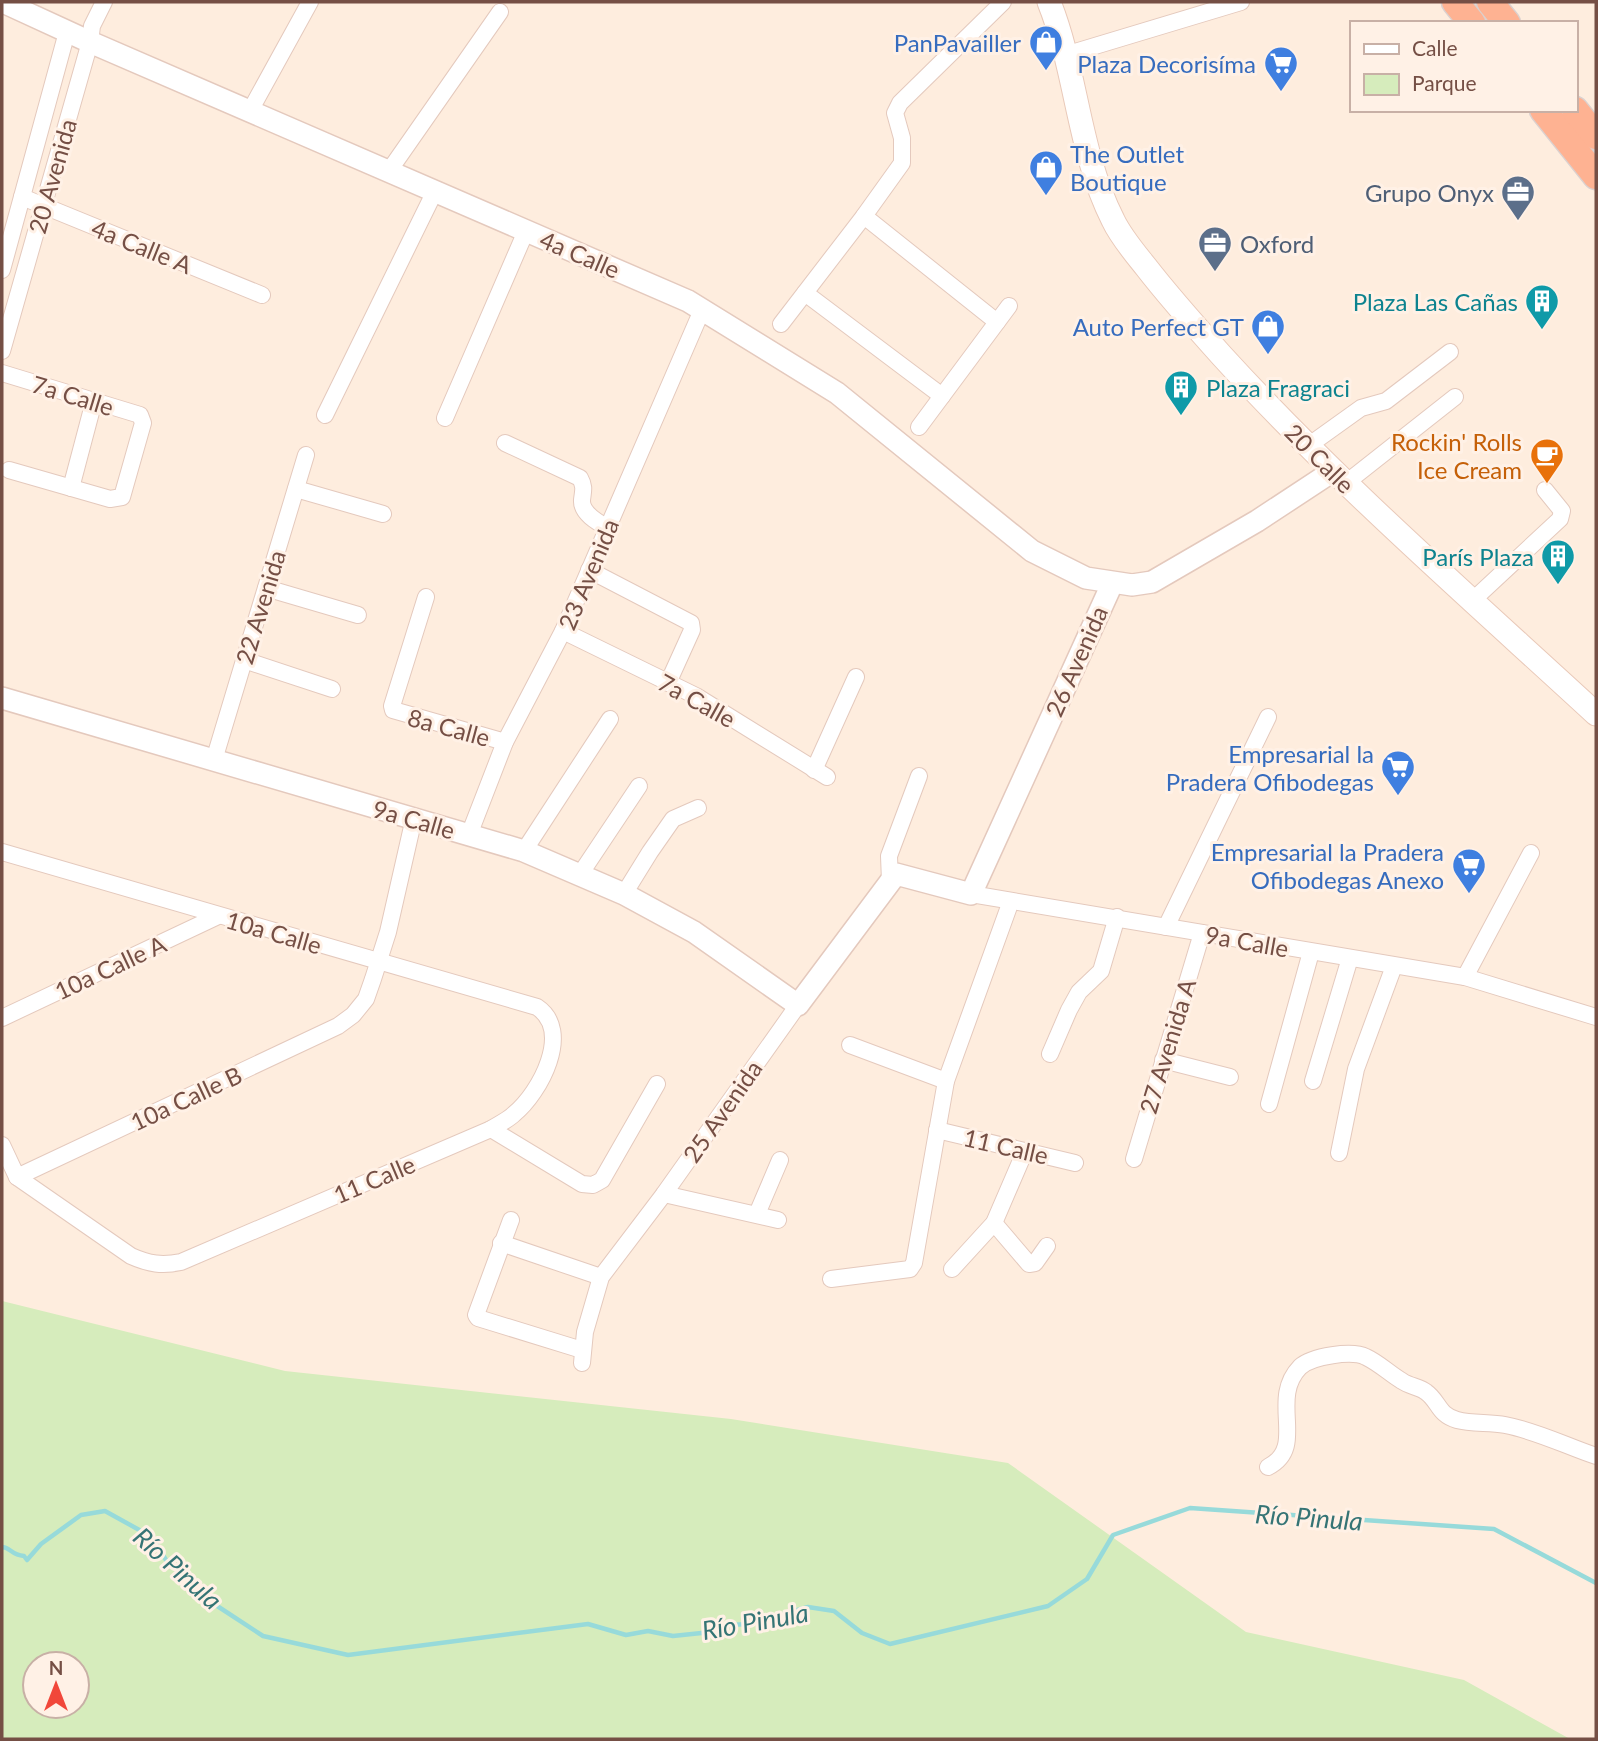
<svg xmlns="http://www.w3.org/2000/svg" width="1598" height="1741" font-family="Lato,sans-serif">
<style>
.green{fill:#d6ecbc;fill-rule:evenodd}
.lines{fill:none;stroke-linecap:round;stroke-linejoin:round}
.stream{stroke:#97dada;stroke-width:4.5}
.minor-casing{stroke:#e4c9bd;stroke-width:18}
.tertiary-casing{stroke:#e4c9bd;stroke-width:24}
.secondary-casing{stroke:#e9c9b9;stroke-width:25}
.trunk-casing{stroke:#dbd1cf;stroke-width:29}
.minor{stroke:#fff;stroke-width:16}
.tertiary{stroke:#fff;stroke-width:21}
.secondary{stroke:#fff;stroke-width:23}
.trunk{stroke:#feb292;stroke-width:26}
.labels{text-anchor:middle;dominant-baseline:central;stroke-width:6;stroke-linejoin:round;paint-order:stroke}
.shop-label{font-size:24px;fill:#366cbe;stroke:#fff1e6;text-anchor:end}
.street-label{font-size:24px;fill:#754f45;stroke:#fff1e6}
.service-label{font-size:24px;fill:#4e5e75;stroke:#fff1e6;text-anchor:end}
.culture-label{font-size:24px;fill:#0d838f;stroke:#fff1e6;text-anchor:end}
.food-label{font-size:24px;fill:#c56008;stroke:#fff1e6;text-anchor:end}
.water-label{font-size:26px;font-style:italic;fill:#357475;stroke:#fff1e6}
</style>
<rect width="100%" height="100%" fill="#feedde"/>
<path class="green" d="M2 1301 285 1371 731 1419 1008 1463 1246 1632 1464 1680 1570 1739H2ZM35 1664H77V1706H35Z"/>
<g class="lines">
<path class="stream" d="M2 1547C10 1547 11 1555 24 1556L27 1560 41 1544 81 1515 105 1511 152 1537 166 1560 208 1600 263 1636 348 1655 588 1624 626 1635 648 1631 673 1636 711 1632 731 1625 748 1624 808 1607 834 1611 862 1633 890 1644 1048 1606 1087 1579 1113 1535 1190 1508 1494 1529 1596 1583"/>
<g class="minor-casing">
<g id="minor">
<polyline points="1065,55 1241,2"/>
<polyline points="250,111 310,2"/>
<polyline points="389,171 500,12"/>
<polyline points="22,197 262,295"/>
<polyline points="864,216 997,322"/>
<polyline points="2,270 67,32"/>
<polyline points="805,293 942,396"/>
<polyline points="781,324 864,216 902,163 902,138 895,113 900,103 1003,2"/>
<polyline points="2,351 90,42 92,26 104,2"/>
<polyline points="2,373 140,415 143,423 122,497 110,499 9,470"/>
<polyline points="325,415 435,191"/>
<polyline points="445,418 526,231"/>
<polyline points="919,427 1009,306"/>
<path d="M505 443 580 478C585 487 583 491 582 500 581 513 597 522 608 528"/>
<polyline points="1308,446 1361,408 1386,401 1450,352"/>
<polyline points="1346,483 1455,397"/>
<polyline points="71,488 94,401"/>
<polyline points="296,489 383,514"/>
<polyline points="589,570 691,623 692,630 668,683"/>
<polyline points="266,588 358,615"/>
<polyline points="426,597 392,706 393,710 505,742"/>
<polyline points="1472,601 1560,519 1562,511 1545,490"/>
<polyline points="563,631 696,696 827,777"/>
<polyline points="244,660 332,689"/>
<polyline points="214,760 306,455"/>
<polyline points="814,770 856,677"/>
<polyline points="469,835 505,742 563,631 702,310"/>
<polyline points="524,851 610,719"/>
<path d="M2 852 537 1007C573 1031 540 1093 514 1114 508 1120 499 1124 491 1129L181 1262C162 1266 149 1264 131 1256L17 1177 2 1145"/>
<polyline points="581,873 639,786"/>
<polyline points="890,881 889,856 919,776"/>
<polyline points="624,894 650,852 673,819 698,808"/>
<polyline points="971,894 1465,977 1596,1017"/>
<polyline points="1166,927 1268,717"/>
<polyline points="1465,977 1531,853"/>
<polyline points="2,1018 218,916"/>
<polyline points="850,1045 946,1081"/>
<polyline points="1050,1054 1069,1010 1079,992 1101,971 1117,917"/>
<polyline points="1163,1060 1230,1077"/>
<polyline points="1313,1081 1350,958"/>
<polyline points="1269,1104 1311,952"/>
<polyline points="491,1129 582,1184 593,1185 602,1180 657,1084"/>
<polyline points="937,1130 1075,1163"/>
<polyline points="1339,1153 1356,1069 1394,966"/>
<polyline points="1134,1159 1202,933"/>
<polyline points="17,1177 338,1026 353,1015 366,999 373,979 388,932 414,818"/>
<polyline points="664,1194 778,1220"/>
<polyline points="757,1214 780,1160"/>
<polyline points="511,1220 476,1315 478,1318 582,1350"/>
<polyline points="994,1223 1029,1264 1035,1263 1047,1246"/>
<polyline points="501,1243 601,1277"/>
<polyline points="952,1269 994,1223 1025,1151"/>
<polyline points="831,1279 902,1270 910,1269 914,1263 946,1081 1011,901"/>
<polyline points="582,1363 585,1332 601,1277 664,1194 798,1005"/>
<path d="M1268 1467C1308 1447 1268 1400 1300 1367 1312 1356 1352 1350 1366 1357 1379 1363 1390 1374 1402 1381 1409 1386 1420 1387 1426 1392 1439 1401 1438 1415 1457 1420 1472 1424 1490 1422 1505 1425 1537 1431 1566 1446 1596 1456"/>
</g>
</g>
<g class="tertiary-casing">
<g id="tertiary">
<polyline points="3,2 90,42 688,301 837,393 1032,551 1086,578 1132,585 1152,582 1257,521 1333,471"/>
<polyline points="2,698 524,851 624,894 694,932 798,1005 896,874 971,894 1112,584"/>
</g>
</g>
<g class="secondary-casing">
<path id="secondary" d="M1049 2C1077 72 1078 151 1113 220 1121 237 1134 252 1146 267 1170 298 1196 327 1222 356 1338 483 1469 597 1596 714"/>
</g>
<g class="trunk-casing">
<g id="trunk">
<polyline points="1455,2 1472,23"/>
<polyline points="1490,2 1507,23"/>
<polyline points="1543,110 1596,176"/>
<polyline points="1575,110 1596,136"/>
</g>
</g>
<use href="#minor" class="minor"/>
<use href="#tertiary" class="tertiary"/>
<use href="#secondary" class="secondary"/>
<use href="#trunk" class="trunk"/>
</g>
<defs>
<g id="shop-pin" transform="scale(1.75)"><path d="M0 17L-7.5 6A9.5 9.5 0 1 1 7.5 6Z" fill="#3f7fe0" stroke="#fff1e6"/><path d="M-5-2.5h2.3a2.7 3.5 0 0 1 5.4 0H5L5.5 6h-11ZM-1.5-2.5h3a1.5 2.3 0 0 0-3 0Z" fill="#fff"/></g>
<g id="supermarket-pin" transform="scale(1.75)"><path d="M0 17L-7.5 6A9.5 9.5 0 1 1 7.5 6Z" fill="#3f7fe0" stroke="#fff1e6"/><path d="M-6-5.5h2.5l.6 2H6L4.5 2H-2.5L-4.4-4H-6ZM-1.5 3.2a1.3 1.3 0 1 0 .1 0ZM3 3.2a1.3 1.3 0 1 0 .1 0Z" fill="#fff"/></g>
<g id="office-pin" transform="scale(1.75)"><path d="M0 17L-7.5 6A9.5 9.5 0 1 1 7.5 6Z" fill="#5c6f8a" stroke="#fff1e6"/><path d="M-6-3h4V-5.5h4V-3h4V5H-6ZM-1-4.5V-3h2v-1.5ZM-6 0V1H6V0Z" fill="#fff"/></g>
<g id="building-pin" transform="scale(1.75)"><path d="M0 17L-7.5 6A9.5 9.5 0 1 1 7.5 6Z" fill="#0f9aa8" stroke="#fff1e6"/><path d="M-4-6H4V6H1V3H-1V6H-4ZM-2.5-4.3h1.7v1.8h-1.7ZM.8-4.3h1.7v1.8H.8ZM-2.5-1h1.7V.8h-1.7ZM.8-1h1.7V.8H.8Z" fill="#fff"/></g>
<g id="cafe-pin" transform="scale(1.75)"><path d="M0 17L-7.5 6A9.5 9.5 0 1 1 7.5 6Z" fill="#e8710a" stroke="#fff1e6"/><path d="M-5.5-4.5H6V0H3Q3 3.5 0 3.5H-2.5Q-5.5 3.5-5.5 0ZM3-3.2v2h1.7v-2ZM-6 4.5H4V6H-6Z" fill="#fff"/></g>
</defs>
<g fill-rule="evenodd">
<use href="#shop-pin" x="1046" y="42"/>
<use href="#supermarket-pin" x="1281" y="63"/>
<use href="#shop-pin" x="1046" y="167"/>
<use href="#office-pin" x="1518" y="192"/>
<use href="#office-pin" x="1215" y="243"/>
<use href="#building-pin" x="1542" y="301"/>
<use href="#shop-pin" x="1268" y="326"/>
<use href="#building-pin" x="1181" y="387"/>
<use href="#cafe-pin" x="1547" y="455"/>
<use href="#building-pin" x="1558" y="556"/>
<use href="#supermarket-pin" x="1398" y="767"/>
<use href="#supermarket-pin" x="1469" y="865"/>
</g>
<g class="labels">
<g class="shop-label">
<text x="1021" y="42">PanPavailler</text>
<text x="1256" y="63">Plaza Decorisíma</text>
<text x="1070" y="153" text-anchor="start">The Outlet<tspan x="1070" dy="28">Boutique</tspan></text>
<text x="1244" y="326">Auto Perfect GT</text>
<text x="1374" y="753">Empresarial la<tspan x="1374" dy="28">Pradera Ofibodegas</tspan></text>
<text x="1444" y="851">Empresarial la Pradera<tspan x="1444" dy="28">Ofibodegas Anexo</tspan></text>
</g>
<g class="street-label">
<text transform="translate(52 176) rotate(-74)">20 Avenida</text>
<text transform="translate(142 246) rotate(22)">4a Calle A</text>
<text transform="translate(580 254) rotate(23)">4a Calle</text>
<text transform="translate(73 395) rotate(17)">7a Calle</text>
<text transform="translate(1320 458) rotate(45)">20 Calle</text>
<text transform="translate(588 574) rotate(-67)">23 Avenida</text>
<text transform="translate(260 607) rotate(-73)">22 Avenida</text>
<text transform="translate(1076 661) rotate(-66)">26 Avenida</text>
<text transform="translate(697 700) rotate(29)">7a Calle</text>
<text transform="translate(449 727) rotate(15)">8a Calle</text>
<text transform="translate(414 819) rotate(16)">9a Calle</text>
<text transform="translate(274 932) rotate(16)">10a Calle</text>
<text transform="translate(1247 941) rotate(10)">9a Calle</text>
<text transform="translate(110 967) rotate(-25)">10a Calle A</text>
<text transform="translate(1167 1046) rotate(-73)">27 Avenida A</text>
<text transform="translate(186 1098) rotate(-25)">10a Calle B</text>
<text transform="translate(722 1111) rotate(-55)">25 Avenida</text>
<text transform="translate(1006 1146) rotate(13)">11 Calle</text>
<text transform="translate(374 1179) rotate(-23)">11 Calle</text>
</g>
<g class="service-label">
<text x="1494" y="192">Grupo Onyx</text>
<text x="1240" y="243" text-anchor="start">Oxford</text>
</g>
<g class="culture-label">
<text x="1518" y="301">Plaza Las Cañas</text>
<text x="1206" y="387" text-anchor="start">Plaza Fragraci</text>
<text x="1534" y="556">París Plaza</text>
</g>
<g class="food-label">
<text x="1522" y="441">Rockin' Rolls<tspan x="1522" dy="28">Ice Cream</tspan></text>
</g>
<g class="water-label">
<text transform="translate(1309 1517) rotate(4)">Río Pinula</text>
<text transform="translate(178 1568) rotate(42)">Río Pinula</text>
<text transform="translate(755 1621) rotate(-10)">Río Pinula</text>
</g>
</g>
<rect width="1598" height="1741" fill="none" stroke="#754f45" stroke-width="7"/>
<rect x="1350" y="21" width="228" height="91" fill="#fff1e6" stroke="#c8b0a6" stroke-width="2"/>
<rect x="1364" y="44" width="35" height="10" fill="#ffffff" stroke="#c8b0a6" stroke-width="2"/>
<text x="1412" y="56" font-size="21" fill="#754f45">Calle</text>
<rect x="1364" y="74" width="35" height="21" fill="#d6ecbc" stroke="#c8b0a6" stroke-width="2"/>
<text x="1412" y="91" font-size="21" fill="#754f45">Parque</text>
<g transform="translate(56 1685)"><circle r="33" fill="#fff1e6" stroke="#c8b0a6" stroke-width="2"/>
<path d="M0-5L12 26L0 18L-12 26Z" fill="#f1473a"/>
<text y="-10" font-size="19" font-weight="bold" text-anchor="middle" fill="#754f45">N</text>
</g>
</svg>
